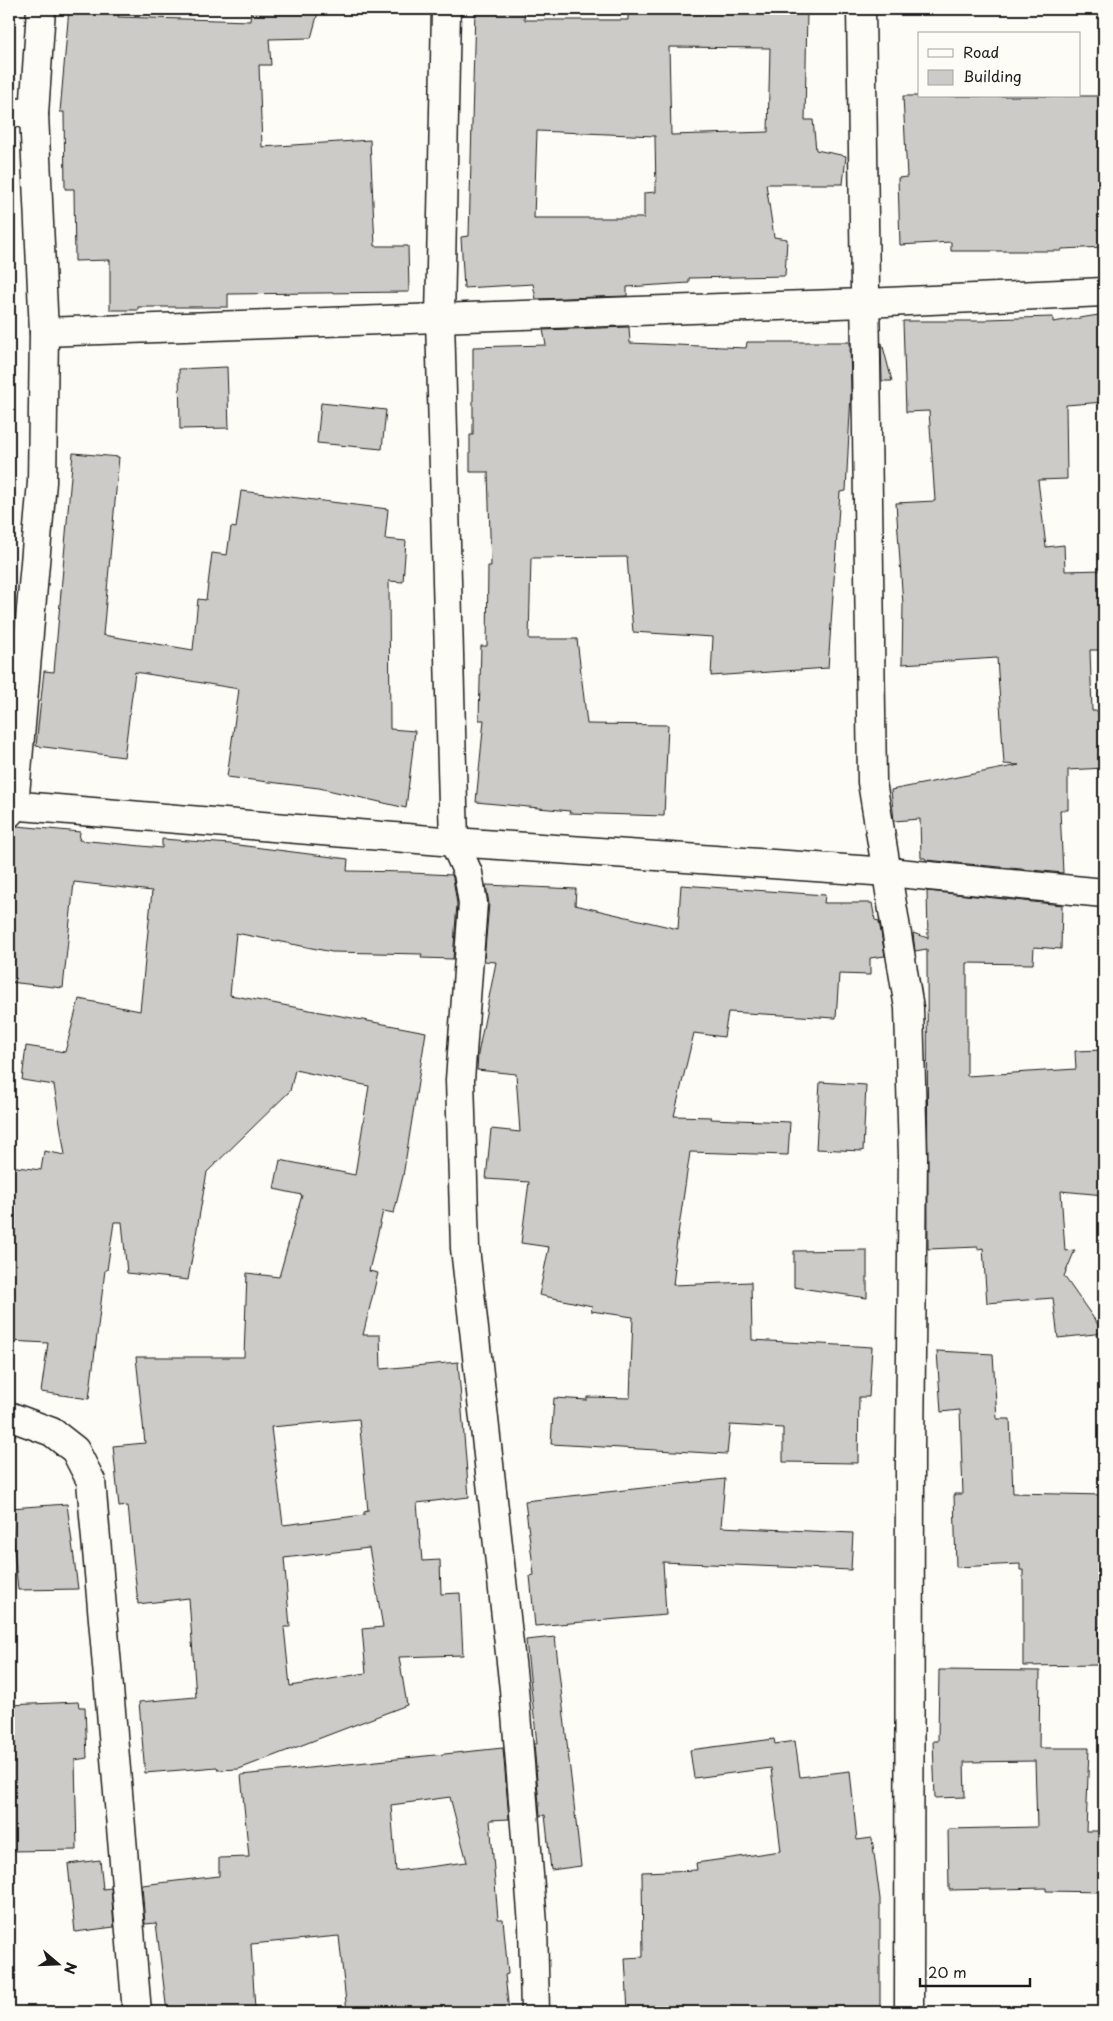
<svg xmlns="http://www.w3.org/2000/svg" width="1113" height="2021" font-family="'Playpen Sans',sans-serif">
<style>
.building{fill:#cccbc8;stroke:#1c1c1c;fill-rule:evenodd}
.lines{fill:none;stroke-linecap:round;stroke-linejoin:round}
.minor-casing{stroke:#1c1c1c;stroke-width:31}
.minor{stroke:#fdfcf7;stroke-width:28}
</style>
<rect width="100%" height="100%" fill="#fdfcf7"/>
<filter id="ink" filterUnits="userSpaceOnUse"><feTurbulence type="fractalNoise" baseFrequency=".02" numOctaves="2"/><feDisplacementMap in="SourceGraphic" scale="10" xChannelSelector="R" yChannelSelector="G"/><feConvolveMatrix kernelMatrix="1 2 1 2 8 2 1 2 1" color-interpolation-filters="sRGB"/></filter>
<g filter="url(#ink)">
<g class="building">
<polygon points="69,9 119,9 118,17 250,21 251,9 319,9 311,38 269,39 271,65 259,65 262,147 370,140 375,246 408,246 409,292 228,294 228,307 138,307 138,310 110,310 110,260 75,261 74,189 65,189 64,112 60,112"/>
<path d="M475 9H525L524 20H628V9H807L805 120H813L816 150 846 156 843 184H766L774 237 787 239 785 276 689 278V283L627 287V296L536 299 533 284 464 288 461 237 469 236ZM669 47 770 48 768 132 671 135ZM537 131 655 136 656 192 644 193V218H534Z"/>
<polygon points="903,96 1104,96 1104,247 1062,249 1061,251 951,251 951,242 900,245 898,178 907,177"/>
<polygon points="1099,315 1104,352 1104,402 1066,405 1067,479 1038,480 1046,547 1064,545 1065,571 1104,570 1104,650 1090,650 1092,711 1104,711 1104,768 1068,770 1068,810 1060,810 1063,873 926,860 925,858 921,858 920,819 894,821 891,790 1019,765 1004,764 997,658 902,664 903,605 896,503 935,501 929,411 906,412 903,321 987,321 987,319 1053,317 1053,322"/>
<polygon points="629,327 630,343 746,348 747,342 850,342 851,393 846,491 840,492 828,668 711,676 713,637 633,632 627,557 531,558 529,639 577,639 587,724 668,725 664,816 569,813 570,811 476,802 484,720 479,720 481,646 487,646 488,566 491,566 488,472 470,472 470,435 473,435 473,347 546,345 543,330"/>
<polygon points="881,343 882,343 892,381 882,381"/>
<polygon points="227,367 229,428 180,429 179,369"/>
<polygon points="321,403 386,410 382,449 317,443"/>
<polygon points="73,453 119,457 103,635 193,650 198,599 206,600 212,553 227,555 231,527 236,528 241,491 388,509 385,539 406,541 403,582 389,581 390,729 415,731 406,808 319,788 227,777 239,689 135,672 124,757 36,746 44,671 54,672"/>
<path d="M17 826 80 832 79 840 162 848V839L230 844 348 859 347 871 411 872V873L452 875 453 878 457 904 453 959 421 958 422 954 332 952 236 933 230 995 426 1032 403 1176 394 1213 383 1211 369 1271 378 1273 363 1335H380L381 1369 458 1362 469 1497 417 1503 422 1561 440 1560 441 1594 460 1593 463 1655 399 1657 407 1705 239 1769 218 1770 217 1767 145 1773 139 1702 196 1697 189 1598 138 1604 128 1506 119 1507 113 1446 145 1443 136 1357H244L247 1273 279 1277 302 1195 274 1189 280 1160 355 1175 369 1086 295 1070 290 1091 207 1172 188 1280 127 1273 122 1222H114L107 1270H105L89 1399 41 1392 48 1343 9 1341V1166L41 1170 44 1151 65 1155 54 1085 22 1080 26 1046 65 1052 79 999 140 1011 152 891 74 882 63 988 9 982V871L13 828ZM359 1419 368 1511 364 1512V1515L283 1525 271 1427ZM369 1548 383 1627 362 1629 366 1673 290 1686 284 1627H290L284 1558Z"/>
<polygon points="486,885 576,889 575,905 678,929 681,885 825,895 824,903 872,903 875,920 879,921 885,956 870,958 870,975 839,974 836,1018 728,1012 724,1037 694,1033 674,1116 711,1117 711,1119 790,1122 788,1155 690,1152 673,1268 675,1268 673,1285 751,1282 752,1340 872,1347 869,1397 859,1397 858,1463 783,1462 783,1428 730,1425 727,1454 551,1444 554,1398 587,1400 587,1397 630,1398 633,1317 591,1311 592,1306 539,1295 549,1247 521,1243 529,1182 486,1179 491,1129 520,1132 516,1074 477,1070 478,1054 496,962 484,961 489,904"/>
<polygon points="927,891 1062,905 1061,949 1034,947 1033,964 967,963 967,1076 1076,1069 1075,1051 1104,1050 1104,1195 1061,1191 1065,1251 1075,1250 1064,1276 1104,1333 1058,1338 1053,1298 987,1303 983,1248 978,1249 978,1247 928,1249 927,949 915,951 913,933 928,938"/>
<polygon points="820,1082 866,1085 863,1151 816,1149"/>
<polygon points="867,1250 867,1298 794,1287 794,1251"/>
<polygon points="937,1351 993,1354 997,1419 1010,1419 1013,1493 1104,1495 1104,1627 1098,1627 1101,1665 1023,1666 1023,1570 1020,1570 1020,1564 956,1567 954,1494 963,1494 960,1410 941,1412"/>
<polygon points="725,1479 721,1527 853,1533 851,1570 663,1562 666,1615 535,1626 530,1576 534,1575 525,1501"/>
<polygon points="67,1504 78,1589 18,1590 10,1508"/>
<polygon points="555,1637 581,1866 551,1870 545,1815 540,1816 534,1744 537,1744 526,1640"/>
<polygon points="939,1670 1040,1671 1039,1748 1089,1748 1086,1831 1104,1831 1104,1892 1046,1891 1046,1888 949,1890 948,1829 1037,1827 1035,1761 964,1762 965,1797 935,1798 933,1741 938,1741"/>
<polygon points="78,1702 79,1707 85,1707 87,1758 75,1760 77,1850 9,1851 9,1705"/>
<polygon points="774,1739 775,1744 795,1741 800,1777 850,1771 857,1840 872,1838 880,1899 880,2007 833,2008 832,2012 628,2012 625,1958 643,1957 642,1872 697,1870 696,1863 781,1851 771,1768 694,1778 690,1750"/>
<path d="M503 1748 509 1819 490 1820 498 1919H503L508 1974 505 1975 509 2012H347L339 1936 251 1944 255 2009 204 2012H167L156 1923 145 1924 142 1885 219 1876V1858L249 1857 241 1775ZM450 1797 467 1862 396 1871 391 1805Z"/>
<polygon points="100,1860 103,1889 111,1888 114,1927 75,1932 68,1864"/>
</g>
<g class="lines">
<g class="minor-casing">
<g id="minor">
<polyline points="446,9 440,319 454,842 468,873 473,903 460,1080 465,1248 514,1689 533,1924 535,2012"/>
<polyline points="861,9 872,782 909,1008 913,1157 910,1450 909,2012"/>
<polyline points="9,112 34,114"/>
<polyline points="44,332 865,303 1104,292"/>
<polyline points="9,805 454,842 888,872 1104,893"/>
<polyline points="9,813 14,806 42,482 44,332 34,114 41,9"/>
<polyline points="9,1416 52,1432 75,1450 91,1481 137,2012"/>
</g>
</g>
<use href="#minor" class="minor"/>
</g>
</g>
<rect width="1113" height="2021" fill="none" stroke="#fdfcf7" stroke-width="30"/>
<rect x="15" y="15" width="1083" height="1991" fill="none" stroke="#1c1c1c" stroke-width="2" filter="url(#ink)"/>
<rect x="918" y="32" width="162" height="65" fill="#fdfcf7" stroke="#a3a29f"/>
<rect x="928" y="49" width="25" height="8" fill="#fdfcf7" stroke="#a3a29f"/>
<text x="963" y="58" font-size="15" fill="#1c1c1c">Road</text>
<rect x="928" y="70" width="25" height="15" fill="#cccbc8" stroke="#a3a29f"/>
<text x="963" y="82" font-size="15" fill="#1c1c1c">Building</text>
<g transform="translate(58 1964) rotate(109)" stroke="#fdfcf7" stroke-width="4" paint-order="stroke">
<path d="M0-4L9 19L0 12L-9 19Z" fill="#1c1c1c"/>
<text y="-8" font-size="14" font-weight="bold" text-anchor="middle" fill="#1c1c1c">N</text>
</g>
<path d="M920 1978v8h110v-8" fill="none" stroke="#1c1c1c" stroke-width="2.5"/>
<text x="928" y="1978" font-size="15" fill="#1c1c1c" stroke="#fdfcf7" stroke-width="4" paint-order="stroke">20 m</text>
</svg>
